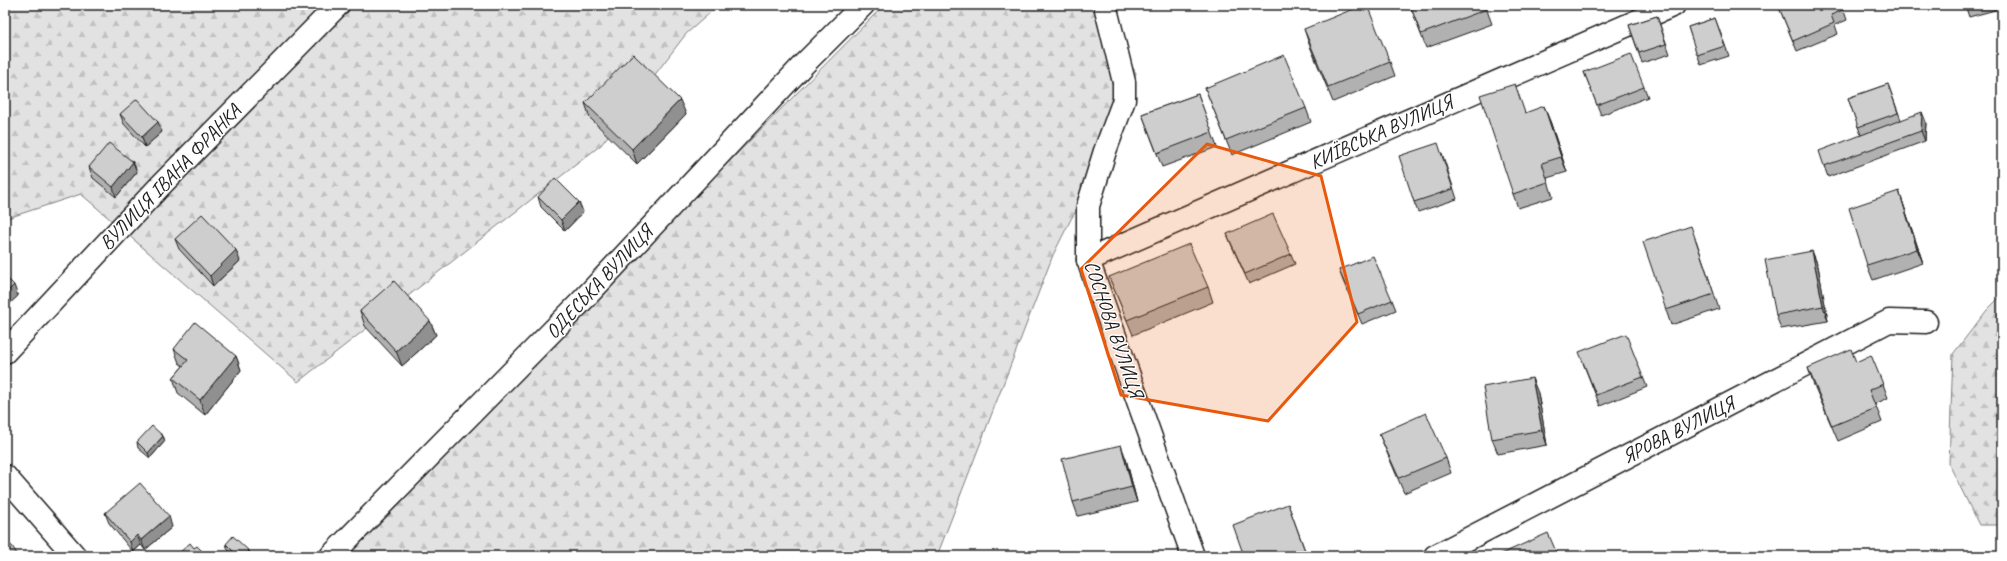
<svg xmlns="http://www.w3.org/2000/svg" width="2007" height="561" font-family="Caveat,sans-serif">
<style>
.forest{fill:url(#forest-firs);stroke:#7f7f7f}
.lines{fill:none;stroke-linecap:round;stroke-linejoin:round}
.minor-casing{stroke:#1c1c1c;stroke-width:25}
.minor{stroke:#fff;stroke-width:22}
.wall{fill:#b1b1b1;stroke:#1c1c1c}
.shaded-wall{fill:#909090;stroke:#1c1c1c}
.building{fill:#cecece;stroke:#1c1c1c}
.marked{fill:#e8590c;fill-opacity:0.2;stroke:#e8590c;stroke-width:3;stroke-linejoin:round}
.labels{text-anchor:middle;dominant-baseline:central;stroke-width:3;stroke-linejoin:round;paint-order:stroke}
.street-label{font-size:20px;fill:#1c1c1c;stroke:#fff}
</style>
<defs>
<pattern id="forest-firs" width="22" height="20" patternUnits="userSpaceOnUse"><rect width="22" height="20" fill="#e2e2e2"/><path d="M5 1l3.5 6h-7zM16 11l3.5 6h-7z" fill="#c1c1c1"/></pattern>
</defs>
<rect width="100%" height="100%" fill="#fff"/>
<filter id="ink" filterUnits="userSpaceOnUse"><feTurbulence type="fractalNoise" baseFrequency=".025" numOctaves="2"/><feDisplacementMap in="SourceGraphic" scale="8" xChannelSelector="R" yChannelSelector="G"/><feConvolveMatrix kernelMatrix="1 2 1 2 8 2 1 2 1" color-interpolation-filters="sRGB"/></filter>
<g filter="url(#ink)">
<g class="forest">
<polygon points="5,5 719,5 686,34 601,145 298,382 81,194 5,219"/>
<polygon points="884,5 1112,5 1122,50 1136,73 1120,140 1071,219 1053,255 937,556 339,556"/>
<polygon points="2002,295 2002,525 1979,525 1949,464 1953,354 1987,310"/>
</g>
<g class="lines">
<g class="minor-casing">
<g id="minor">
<polyline points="1105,5 1124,82 1124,100 1105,151 1088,206 1088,260 1193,556"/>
<polyline points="1088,260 1674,5"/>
<polyline points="5,352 161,185 338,5"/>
<polyline points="5,476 75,556"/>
<polyline points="331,556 580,303 804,64 863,5"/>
<polyline points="1435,556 1889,321 1926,322"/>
</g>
</g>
<use href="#minor" class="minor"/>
</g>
<g class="wall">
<polygon points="1410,5 1485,5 1492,24 1426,48"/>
<polygon points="1778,5 1842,5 1847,20 1835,25 1838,34 1797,51"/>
<polygon points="1965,5 1998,5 1999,9 1969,17"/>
<polygon points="1657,16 1670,54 1642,63 1629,25"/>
<polygon points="1715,18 1729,56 1701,65 1688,27"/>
<polygon points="1304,29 1390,62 1395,76 1333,102 1309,44"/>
<polygon points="1584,72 1644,87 1648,97 1601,115"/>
<polygon points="1888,84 1901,120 1926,122 1925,141 1828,177 1824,166 1861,135 1848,98"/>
<polygon points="1205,88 1306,108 1311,122 1232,155"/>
<polygon points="1198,94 1217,147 1162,167 1142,114"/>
<polygon points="585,103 686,114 637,164 590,118"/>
<polygon points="1525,113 1550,121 1567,172 1547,178 1553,197 1518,208 1513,194"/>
<polygon points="120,114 162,132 145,147 124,124"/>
<polygon points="1442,153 1457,199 1418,212 1414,202"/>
<polygon points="133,162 137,172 116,197 93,178 89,167"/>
<polygon points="1899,191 1923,263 1873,280 1867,265"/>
<polygon points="538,197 579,202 583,212 565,231 541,207"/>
<polygon points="1227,234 1291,254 1295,264 1249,284 1231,244"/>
<polygon points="175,239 240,261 213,286 179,249"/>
<polygon points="1696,240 1719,309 1671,325 1666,310"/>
<polygon points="1812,251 1818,266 1828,321 1781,329 1776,315"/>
<polygon points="1339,270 1392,300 1396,310 1362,324 1343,281"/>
<polygon points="1109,277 1208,287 1213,302 1133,335"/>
<polygon points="360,311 430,321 436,335 402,366 365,326"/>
<polygon points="174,349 236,356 241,370 205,415 178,393 173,378 183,366 179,363"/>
<polygon points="1856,362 1883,384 1888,398 1875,404 1882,422 1838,441 1813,383 1808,368"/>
<polygon points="1583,363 1643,377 1647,387 1600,406"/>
<polygon points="1538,393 1547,445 1498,454 1492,439"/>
<polygon points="1379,434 1446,458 1451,473 1404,493 1385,448"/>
<polygon points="163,436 165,441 150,458 138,448 137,442"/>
<polygon points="1126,459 1137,502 1078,516 1073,502"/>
<polygon points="1288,504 1307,556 1244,556"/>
<polygon points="105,513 172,527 145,550 141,545 133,552 109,523"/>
<polygon points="226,544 249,551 251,556 235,556 228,550"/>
</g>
<g class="shaded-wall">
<polygon points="680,100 686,114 637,164 632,149"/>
<polygon points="1544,106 1550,121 1567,172 1561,157"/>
<polygon points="1922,112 1926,122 1925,141 1921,131"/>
<polygon points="158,122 162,132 145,147 142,137"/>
<polygon points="133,162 137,172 116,197 113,187"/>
<polygon points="1899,191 1923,263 1917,249"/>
<polygon points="579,202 583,212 565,231 561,220"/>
<polygon points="236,250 240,261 213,286 210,276"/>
<polygon points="1812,251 1818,266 1828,321 1823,306"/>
<polygon points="14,285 18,296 5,308 5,294"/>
<polygon points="430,321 436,335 402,366 396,351"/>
<polygon points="236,356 241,370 205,415 200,400"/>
<polygon points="1532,378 1538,393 1547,445 1542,430"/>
<polygon points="163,436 165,441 150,458 148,453"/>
<polygon points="1121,445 1126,459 1137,502 1132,487"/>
<polygon points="169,516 172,527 145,550 141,540"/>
<polygon points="137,535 141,545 133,552 130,542"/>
<polygon points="249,551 251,556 245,556"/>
</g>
<g class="building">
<polygon points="1363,5 1367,5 1390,62 1328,87 1304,29"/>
<polygon points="1410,5 1485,5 1487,9 1421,34"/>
<polygon points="1778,5 1842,5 1843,10 1831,15 1834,23 1793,41"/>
<polygon points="1657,16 1666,44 1639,53 1629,25"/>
<polygon points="1715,18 1725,46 1697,55 1688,27"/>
<polygon points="633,54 680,100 632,149 585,103"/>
<polygon points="1631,54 1644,87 1597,105 1584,72"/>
<polygon points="1284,55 1306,108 1226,140 1205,88"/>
<polygon points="1515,84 1525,113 1544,106 1561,157 1542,163 1548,182 1513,194 1480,95"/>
<polygon points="1888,84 1898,113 1858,127 1848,98"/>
<polygon points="1198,94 1212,132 1157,153 1142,114"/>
<polygon points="137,99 158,122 142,137 120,114"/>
<polygon points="1922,112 1921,131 1824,166 1819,151"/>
<polygon points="109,143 133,162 113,187 89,167"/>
<polygon points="1438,143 1453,189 1414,202 1399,156"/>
<polygon points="555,178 579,202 561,220 538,197"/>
<polygon points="1899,191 1917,249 1867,265 1849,208"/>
<polygon points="202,214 236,250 210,276 175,239"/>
<polygon points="1273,214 1291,254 1245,274 1227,234"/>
<polygon points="1691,226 1714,294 1666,310 1643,242"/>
<polygon points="1189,244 1208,287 1127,320 1109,277"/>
<polygon points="1812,251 1823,306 1776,315 1765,260"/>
<polygon points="1373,256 1392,300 1358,314 1339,270"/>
<polygon points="5,276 14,285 5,294"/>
<polygon points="394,281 430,321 396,351 360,311"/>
<polygon points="195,322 236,356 200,400 173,378 188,360 174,349"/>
<polygon points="1626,334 1643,377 1596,395 1579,352"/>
<polygon points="1851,349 1856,362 1871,355 1883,384 1869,390 1876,408 1832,426 1808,368"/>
<polygon points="1532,378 1542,430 1492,439 1483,387"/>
<polygon points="1426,413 1446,458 1399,478 1379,434"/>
<polygon points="152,426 163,436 148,453 137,442"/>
<polygon points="1121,445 1132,487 1073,502 1062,459"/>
<polygon points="140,483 169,516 141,540 137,535 130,542 105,513"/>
<polygon points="1288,504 1305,551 1292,556 1244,556 1233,525"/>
<polygon points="1548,533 1558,556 1499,556 1499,555"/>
<polygon points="233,536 249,551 245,556 238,556 226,544"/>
<polygon points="190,543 194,548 197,546 207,556 176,556"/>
<polygon points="5,544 7,544 12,546 17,554 17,556 5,556"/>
</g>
</g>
<path class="marked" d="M1207 144 1321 176 1357 322 1268 421 1121 395 1081 269Z"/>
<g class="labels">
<g class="street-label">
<text transform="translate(1381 132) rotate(-24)">КИЇВСЬКА ВУЛИЦЯ</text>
<text transform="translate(170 177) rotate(-46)">ВУЛИЦЯ ІВАНА ФРАНКА</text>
<text transform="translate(599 282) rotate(-47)">ОДЕСЬКА ВУЛИЦЯ</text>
<text transform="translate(1114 329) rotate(71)">СОСНОВА ВУЛИЦЯ</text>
<text transform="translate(1678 430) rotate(-27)">ЯРОВА ВУЛИЦЯ</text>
</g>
</g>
<rect width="2007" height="561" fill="none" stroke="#fff" stroke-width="20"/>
<rect x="10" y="10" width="1987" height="541" fill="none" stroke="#1c1c1c" stroke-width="1.5" filter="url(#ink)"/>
</svg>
